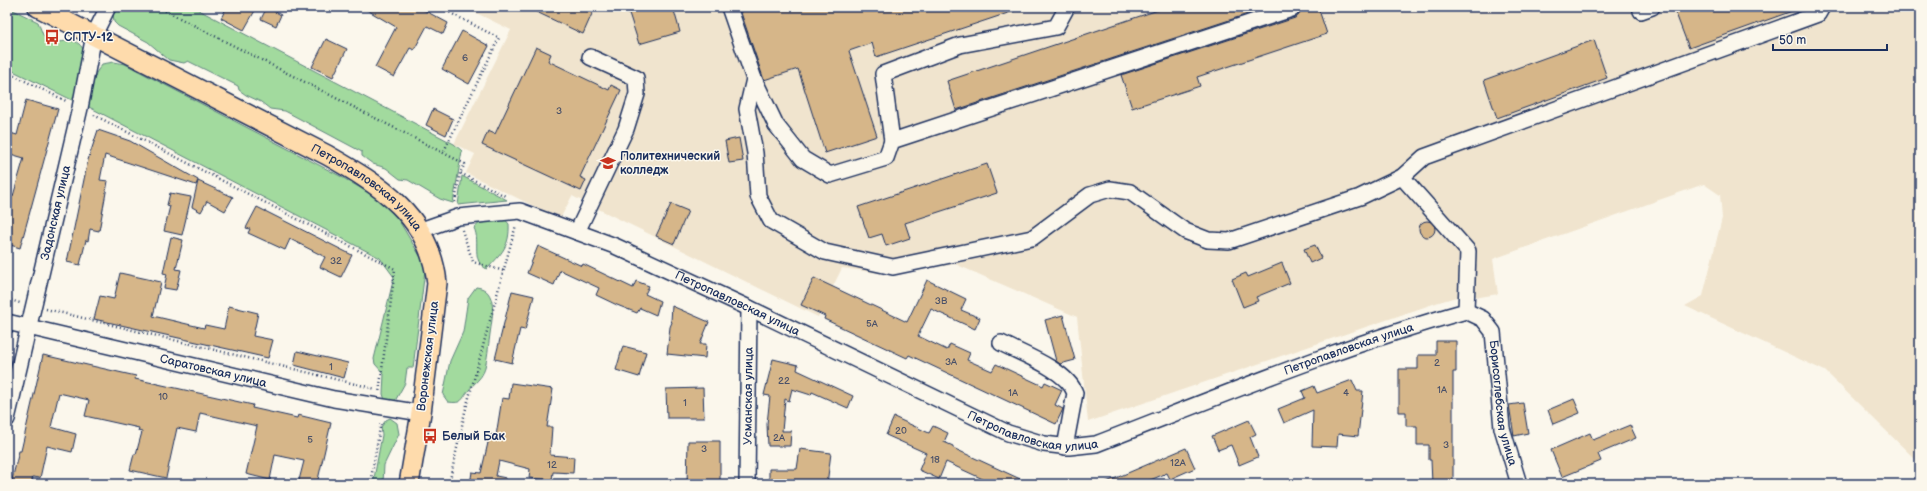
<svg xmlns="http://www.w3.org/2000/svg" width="1927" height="491" font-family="'Balsamiq Sans',sans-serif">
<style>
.built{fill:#f0e4ce}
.green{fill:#a2da9e;stroke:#5e847e}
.building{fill:#d6b689;stroke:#1b2f5e}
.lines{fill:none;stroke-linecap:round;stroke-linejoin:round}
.minor-casing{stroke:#1b2f5e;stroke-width:18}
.major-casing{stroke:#1b2f5e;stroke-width:22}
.path{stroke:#1b2f5e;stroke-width:2.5;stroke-dasharray:1 3;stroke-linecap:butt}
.minor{stroke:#fbf7ec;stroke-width:15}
.major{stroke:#fedbac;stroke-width:19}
.labels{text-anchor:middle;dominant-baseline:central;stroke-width:3;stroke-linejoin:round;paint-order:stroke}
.number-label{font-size:10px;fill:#4a5169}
.poi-label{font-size:12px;font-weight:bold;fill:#1b2f5e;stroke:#fbf7ec;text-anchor:start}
.street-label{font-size:12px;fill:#1b2f5e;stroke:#fbf7ec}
</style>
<rect width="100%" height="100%" fill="#fbf7ec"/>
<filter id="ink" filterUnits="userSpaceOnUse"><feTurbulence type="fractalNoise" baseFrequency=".025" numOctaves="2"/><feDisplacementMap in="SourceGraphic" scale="8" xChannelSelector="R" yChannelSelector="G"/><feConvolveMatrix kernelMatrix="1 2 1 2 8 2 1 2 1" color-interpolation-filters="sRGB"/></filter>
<g filter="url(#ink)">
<polygon class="built" points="464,7 1920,7 1920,458 1916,460 1825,371 1685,306 1703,296 1722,218 1720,195 1704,184 1493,259 1498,294 1480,297 1467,294 1439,302 1088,422 1077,317 955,264 892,275 842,268 818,317 572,196 560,219 466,173 475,154 454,144 511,30"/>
<g class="green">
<path d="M7 7 38 22 43 35C47 38 53 42 58 42 72 41 76 37 85 52L74 101 7 68Z"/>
<polygon points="116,7 193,7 454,144 462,151 453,203 440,199 408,180 400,179 386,168 373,164 362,156 362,152 285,111 270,109 261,102 246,95 239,90 238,86 188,61 184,63 169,60 148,42 118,26 114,22 113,13"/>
<polygon points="114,62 125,64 340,176 369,193 386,206 398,219 423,261 425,270 413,368 407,368 405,383 395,401 385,400 383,394 384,374 375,364 374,359 394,277 380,258 87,106 96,73 102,64"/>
<polygon points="462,176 507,200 458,205"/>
<path d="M503 217 509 224C510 246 502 253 487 269 470 261 481 242 474 228L482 221Z"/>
<path d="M476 287C499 289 492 319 490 334 488 347 488 358 484 371 481 379 474 383 469 390 461 400 463 404 448 402L443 395 450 361 463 332 468 298Z"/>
<polygon points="390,418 397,423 399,434 384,465 383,484 373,484 382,435 381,427 386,420"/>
</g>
<g class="building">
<polygon points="227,7 257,7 244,30 221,18"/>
<polygon points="267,7 281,15 276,26 261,19"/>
<polygon points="362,7 418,7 448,23 443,34 427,26 414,50 410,48 394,77 375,67 396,27"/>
<polygon points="526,7 595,7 583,34"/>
<polygon points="627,7 673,7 680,32 639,44"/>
<polygon points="739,7 1020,7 1020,9 876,57 872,43 849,51 877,136 825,153 798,69 764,80"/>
<polygon points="1167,7 1269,7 956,110 947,81"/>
<polygon points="1301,7 1318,7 1327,34 1197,77 1200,86 1132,108 1121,75 1295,18 1299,15"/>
<polygon points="1687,7 1798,7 1798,9 1689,48 1675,11"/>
<polygon points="462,31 489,46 469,84 442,69"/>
<polygon points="326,39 347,49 333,77 312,67"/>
<polygon points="1594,40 1607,78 1497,118 1484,80"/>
<polygon points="536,47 551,54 548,61 609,90 611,85 621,90 580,177 586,180 581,191 482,145 488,131 495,134"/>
<polygon points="26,100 58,109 20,248 7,244 7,194 13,196 24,158 7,153 7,132 17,135"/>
<polygon points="433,109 453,119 446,135 426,125"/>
<polygon points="98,130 130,141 198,180 196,185 105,155 100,180 108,181 99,231 90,229 88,241 86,240 80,265 67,262 88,160"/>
<polygon points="739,138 743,161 729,163 725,141"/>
<polygon points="987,164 997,193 905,223 910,238 886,246 882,234 869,238 858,207"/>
<polygon points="198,181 233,197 225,211 207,201 201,212 192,207"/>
<polygon points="170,193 191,197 182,235 164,231 170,206 167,205"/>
<polygon points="671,204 688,211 674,244 656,236"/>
<polygon points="257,207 352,255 341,277 320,267 325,257 290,239 285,250 248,233 250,229 246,228"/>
<circle cx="1427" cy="229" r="8"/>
<polygon points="171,237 183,240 176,269 181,270 176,290 164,288 167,274 163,273"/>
<polygon points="1315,245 1321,258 1310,263 1304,249"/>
<polygon points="538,246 582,266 583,264 633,288 636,281 649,286 645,294 660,301 656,315 640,308 637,313 617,305 596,295 599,288 560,270 554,285 527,273"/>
<polygon points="1282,263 1290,283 1256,297 1258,301 1243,307 1232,279 1246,273 1248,277"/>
<polygon points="120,273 161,282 153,316 204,328 205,325 224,329 229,306 258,313 253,336 273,340 268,358 94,319 100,296 114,299"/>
<polygon points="814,278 907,322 927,280 966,299 961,310 980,318 975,329 931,309 918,336 947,350 950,344 970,353 967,360 992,371 996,364 1043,386 1045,382 1062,390 1055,405 1063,409 1056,424 909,355 907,358 824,319 825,316 801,305"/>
<polygon points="512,291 534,296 525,330 520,329 512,363 495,359"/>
<polygon points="672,306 709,322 700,344 706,344 705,358 667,354 670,327 672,322 671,321"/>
<polygon points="1063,315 1075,360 1060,364 1056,361 1045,320"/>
<polygon points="1436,341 1456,341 1456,372 1453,372 1453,484 1432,484 1431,460 1429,460 1429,445 1417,445 1417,426 1406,426 1406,412 1399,412 1399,369 1418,369 1418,355 1436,355"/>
<polygon points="623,346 646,352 639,377 616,370"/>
<polygon points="297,351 348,363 344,378 294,365"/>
<polygon points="43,355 136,376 135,379 253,405 252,408 297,418 298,415 331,423 317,484 298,484 304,461 275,455 270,480 246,474 257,426 200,413 196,432 177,428 166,478 130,470 134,454 136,454 142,432 138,431 139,428 85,416 89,400 59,393 51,427 76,434 72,452 47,446 40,478 33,477 31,484 11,484 19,451 21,451"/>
<polygon points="773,359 798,365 797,370 853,396 848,408 812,392 811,395 792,389 789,401 785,399 782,431 791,431 790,446 768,446 767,424 770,396 764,395"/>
<polygon points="1352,380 1357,391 1363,391 1358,436 1338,434 1337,447 1312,446 1313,410 1284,423 1278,409 1305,398 1302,391 1314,386 1317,393"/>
<polygon points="511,383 553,389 547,427 552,427 550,455 574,457 573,473 553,472 552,480 529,478 530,469 499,461 496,476 506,478 505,484 470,484 472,472 481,473 490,434 496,436 502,398 509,399"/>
<polygon points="703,388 704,418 667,418 666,389"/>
<polygon points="1574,399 1580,413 1553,424 1548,410"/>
<polygon points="1523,403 1528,433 1514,436 1509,405"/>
<polygon points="894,417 929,433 933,426 948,433 944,442 953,446 953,448 1031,484 986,484 987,481 946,462 939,479 919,470 926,453 886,435"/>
<polygon points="1249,420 1256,434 1250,437 1258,457 1239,465 1231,445 1218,450 1212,436"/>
<polygon points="1630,425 1636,438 1598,454 1601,461 1562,477 1551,450 1590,433 1593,440"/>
<polygon points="688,441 720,441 720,484 687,484"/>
<polygon points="1186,448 1195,468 1170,479 1167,473 1141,484 1102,484"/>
<polygon points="800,449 831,453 827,484 769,484 769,469 797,469"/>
</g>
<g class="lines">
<g class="minor-casing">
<g id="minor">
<polyline points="729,7 754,79 747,109 755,153 758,196 771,221 825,252 893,267 1032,238 1090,195 1110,189 1130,192 1185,231 1208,240 1229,241 1360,197 1402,177 1468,251 1466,311"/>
<polyline points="1641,11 1652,7"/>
<polyline points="754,79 776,125 803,159 830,175 886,158 892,141 1292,9"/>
<polyline points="892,141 883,74 960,45 1056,27 1067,7"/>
<polyline points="1402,177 1424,157 1818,14 1822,7"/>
<path id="s1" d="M421 230 458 217 520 211 615 246 749 308 1008 433 1044 444 1069 447 1096 444C1218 397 1340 346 1466 311"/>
<polyline points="577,232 626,129 637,94 636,78 590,57"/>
<path id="s2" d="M1466 311 1483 319 1493 332 1502 428 1519 484"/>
<path id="s3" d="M7 322 334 399 421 413"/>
<path d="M1001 343C1022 354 1067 370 1075 393L1065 447"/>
<path id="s4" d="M7 419 80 108 94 35 108 7"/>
<path id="s5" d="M747 484 749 308"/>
</g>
</g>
<g class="major-casing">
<g id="major">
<path id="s6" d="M38 7 327 155C380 185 430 216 437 283L421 413 409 484"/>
</g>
</g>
<g class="path">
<polyline points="158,7 465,164 460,173 507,197"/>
<polyline points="439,7 499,38 443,153"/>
<polyline points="7,72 66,101"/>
<polyline points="94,115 395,269 379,393"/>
<polyline points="455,202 460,173"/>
<polyline points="462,230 473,262 504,271"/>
<polyline points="7,299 20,303"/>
<polyline points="46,309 376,389"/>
<polyline points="370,484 381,422"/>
<polyline points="449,484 465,412 516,225"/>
</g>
<use href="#minor" class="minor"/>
<use href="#major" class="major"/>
</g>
</g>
<defs>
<g id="bus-bare" transform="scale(1.2)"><path d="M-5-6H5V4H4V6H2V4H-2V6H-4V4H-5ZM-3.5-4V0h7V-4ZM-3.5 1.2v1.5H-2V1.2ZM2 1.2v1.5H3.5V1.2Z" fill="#c8321e" stroke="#fbf7ec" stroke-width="2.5" paint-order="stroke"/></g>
<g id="university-bare" transform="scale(1.2)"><path d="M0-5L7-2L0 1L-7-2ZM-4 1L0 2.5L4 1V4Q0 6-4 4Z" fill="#c8321e" stroke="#fbf7ec" stroke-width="2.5" paint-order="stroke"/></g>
</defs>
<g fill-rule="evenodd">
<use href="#bus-bare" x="52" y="37"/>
<use href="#university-bare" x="608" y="163"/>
<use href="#bus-bare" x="430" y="436"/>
</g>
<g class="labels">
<g class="number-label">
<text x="465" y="58">6</text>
<text x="559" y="111">3</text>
<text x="336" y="261">32</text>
<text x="941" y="301">3В</text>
<text x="872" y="324">5А</text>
<text x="951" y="362">3А</text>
<text x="1437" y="363">2</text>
<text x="331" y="367">1</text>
<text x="784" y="381">22</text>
<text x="1442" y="390">1А</text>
<text x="1013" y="393">1А</text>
<text x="1346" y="393">4</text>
<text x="163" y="397">10</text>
<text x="685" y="403">1</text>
<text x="901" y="431">20</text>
<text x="779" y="438">2А</text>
<text x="310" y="440">5</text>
<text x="1446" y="445">3</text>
<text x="704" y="449">3</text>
<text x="935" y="460">18</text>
<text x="1178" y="463">12А</text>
<text x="552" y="465">12</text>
</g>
<g class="poi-label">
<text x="64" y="37">СПТУ-12</text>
<text x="620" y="156">Политехнический<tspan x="620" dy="14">колледж</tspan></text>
<text x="442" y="436">Белый Бак</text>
</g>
<g class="street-label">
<text stroke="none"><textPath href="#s6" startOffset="376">Петропавловская улица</textPath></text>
<text stroke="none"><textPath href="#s4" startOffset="212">Задонская улица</textPath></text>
<text stroke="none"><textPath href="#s1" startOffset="338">Петропавловская улица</textPath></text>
<text stroke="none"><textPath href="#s1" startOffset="998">Петропавловская улица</textPath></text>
<text transform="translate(428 356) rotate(-83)">Воронежская улица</text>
<text stroke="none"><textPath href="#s3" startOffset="212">Саратовская улица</textPath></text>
<text stroke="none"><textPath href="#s5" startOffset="88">Усманская улица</textPath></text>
<text stroke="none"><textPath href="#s2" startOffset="107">Борисоглебская улица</textPath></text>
<text stroke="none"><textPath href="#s1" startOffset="662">Петропавловская улица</textPath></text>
</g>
</g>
<rect width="1927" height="491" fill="none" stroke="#fbf7ec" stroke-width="24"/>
<rect x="12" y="12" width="1903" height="467" fill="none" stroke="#1b2f5e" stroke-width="1.5" filter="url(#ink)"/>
<path d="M1773 44v6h114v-6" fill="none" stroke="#1b2f5e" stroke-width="2"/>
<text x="1779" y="44" font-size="12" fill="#1b2f5e" stroke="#fbf7ec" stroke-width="3" paint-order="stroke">50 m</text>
</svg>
